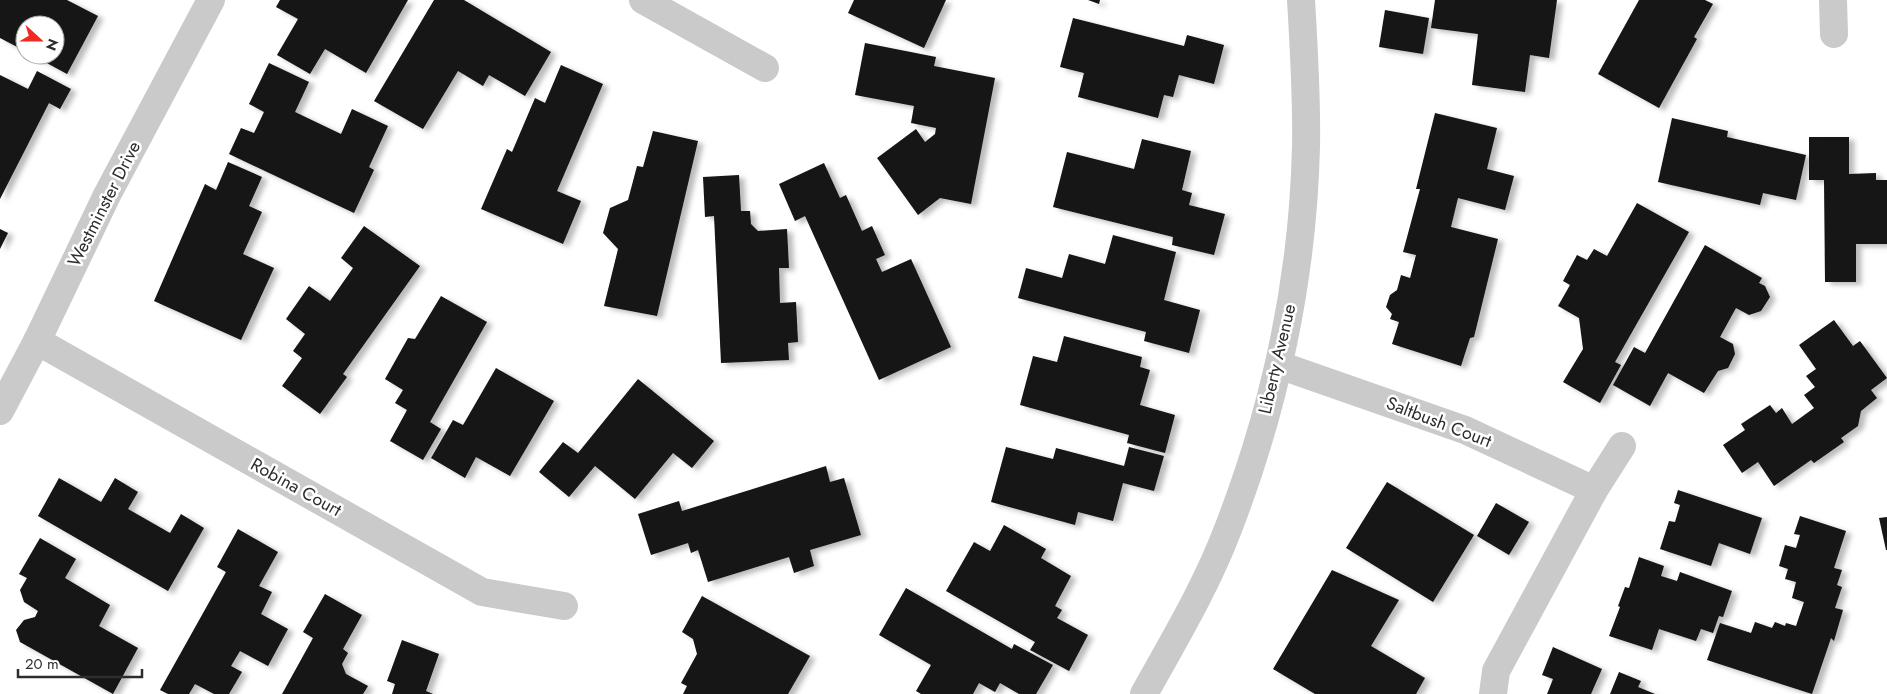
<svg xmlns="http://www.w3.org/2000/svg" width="1887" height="694" font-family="Jost,sans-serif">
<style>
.building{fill:#141414;filter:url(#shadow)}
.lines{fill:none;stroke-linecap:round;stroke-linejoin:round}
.minor{stroke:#cacaca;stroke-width:28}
.labels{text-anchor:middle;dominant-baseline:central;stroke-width:5;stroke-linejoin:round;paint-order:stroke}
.street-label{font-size:18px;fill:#2d2d2d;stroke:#fff}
</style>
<defs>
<filter id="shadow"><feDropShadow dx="5.5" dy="3" stdDeviation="2.5" flood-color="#0004"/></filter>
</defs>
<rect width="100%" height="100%" fill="#fff"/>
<g class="building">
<polygon points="0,0 67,0 98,16 67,74 32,55 55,55 55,25 25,25 25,51 0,38"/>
<polygon points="280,0 408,0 366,73 325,49 310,74 277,55 298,19 276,7"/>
<polygon points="434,0 464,0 551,52 525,96 489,75 483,86 458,71 423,129 374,101"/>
<polygon points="854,0 946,0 924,48 848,13"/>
<polygon points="1088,0 1100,0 1099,4"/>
<polygon points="1435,0 1557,0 1549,58 1530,55 1525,92 1472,85 1478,34 1431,28"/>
<polygon points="1639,0 1705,0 1713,4 1694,37 1697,39 1659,108 1598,74"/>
<polygon points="1385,10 1429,18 1423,54 1379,47"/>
<polygon points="1073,18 1184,46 1187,35 1224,45 1214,84 1179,75 1173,97 1164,95 1158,118 1078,97 1084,73 1060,67"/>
<polygon points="865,43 936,57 934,66 995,78 971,204 940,198 918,215 877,158 916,129 925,142 935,134 936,128 911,123 914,106 855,95"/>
<polygon points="269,63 309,82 295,112 341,134 352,109 388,126 369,167 374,170 354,213 229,154 241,128 254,133 264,112 249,104"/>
<polygon points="561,65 603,84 557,191 581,201 563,244 481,209 507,149 512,152 535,98 545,103"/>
<polygon points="37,71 71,89 60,109 49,103 0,199 0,75 28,89"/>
<polygon points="1435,113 1497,128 1487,169 1514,176 1505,210 1458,198 1451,227 1498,239 1474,337 1470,338 1461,366 1392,344 1399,322 1390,319 1392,314 1386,307 1390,295 1397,290 1401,275 1410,278 1416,255 1403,252 1420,189 1416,189"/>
<polygon points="1672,118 1728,131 1727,137 1806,155 1796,200 1763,193 1760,205 1658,182"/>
<polygon points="653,131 698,141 657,316 604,306 618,249 603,233 610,208 628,200 637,166 643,167"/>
<polygon points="1809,137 1849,137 1849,174 1876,173 1876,180 1887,180 1887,244 1856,244 1856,282 1825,282 1824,180 1809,180"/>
<polygon points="1142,139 1191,151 1182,190 1192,193 1189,205 1225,214 1214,255 1172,245 1173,237 1053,207 1067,152 1134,169"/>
<polygon points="228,162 262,177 249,206 262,212 243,254 274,268 241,340 154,301 205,184 216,190"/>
<polygon points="824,163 840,198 846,195 862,231 872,226 885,255 876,259 882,272 911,259 951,347 879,380 805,216 795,221 779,184"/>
<polygon points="739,175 741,211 750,211 751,224 758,231 787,229 789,268 779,268 780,303 796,302 798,342 788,343 789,360 721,363 714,216 705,217 703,177"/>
<polygon points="1637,203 1689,232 1615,362 1621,365 1600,403 1563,382 1583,349 1579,318 1558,306 1570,285 1563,281 1577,255 1587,260 1594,249 1607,256"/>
<polygon points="364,226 420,266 343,374 347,377 320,414 282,386 302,358 293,351 305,334 286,319 309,286 330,301 353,268 341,258"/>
<polygon points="0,229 8,233 0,249"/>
<polygon points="1113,235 1176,252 1164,300 1200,310 1189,353 1144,341 1146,332 1018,298 1026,268 1062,278 1069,254 1105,264"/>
<polygon points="1705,245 1762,278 1759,283 1765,286 1770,297 1761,311 1749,315 1736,308 1720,337 1733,344 1735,354 1728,368 1718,371 1704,393 1668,373 1650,406 1613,385 1634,347 1645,353"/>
<polygon points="441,296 487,322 430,422 441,429 423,460 390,441 407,410 395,403 403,390 385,379 408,338 415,339"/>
<polygon points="1834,320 1853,346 1860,341 1887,378 1871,390 1877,398 1861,411 1858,426 1841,438 1844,442 1814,463 1811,460 1774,486 1758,462 1742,473 1723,445 1745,430 1741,424 1770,405 1776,413 1782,408 1792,424 1814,408 1804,395 1815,387 1806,376 1816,369 1799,345"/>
<polygon points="1064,336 1142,357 1140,367 1150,370 1140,405 1175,415 1165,453 1127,443 1129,435 1020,405 1033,356 1057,362"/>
<polygon points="496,368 554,401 510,476 476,457 465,478 431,458 453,420 463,425"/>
<polygon points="638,379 714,441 692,468 673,453 635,499 595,466 569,497 539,472 563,442 578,453"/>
<polygon points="1006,447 1053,459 1056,448 1124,466 1129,447 1164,456 1154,491 1123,483 1113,521 1078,512 1075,525 991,502"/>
<polygon points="826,466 830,482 844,478 861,535 810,550 814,566 794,573 789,557 708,582 698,550 691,553 688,543 651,555 638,514 679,501 682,511"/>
<polygon points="59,478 101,502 115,478 138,492 128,509 170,533 181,514 204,528 168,591 38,516"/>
<polygon points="1387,482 1474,535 1433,602 1346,548"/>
<polygon points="1678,490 1762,518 1750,554 1719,543 1711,566 1660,549 1669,521 1675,522 1680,505 1674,503"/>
<polygon points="1496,503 1529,522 1509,555 1477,536"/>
<polygon points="1800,516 1846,531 1834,568 1842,570 1837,585 1842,587 1835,608 1843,610 1834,641 1831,638 1812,694 1707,660 1720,623 1751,633 1755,622 1772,628 1775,622 1785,626 1786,623 1796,626 1804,602 1792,598 1796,582 1785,579 1788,569 1779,566 1785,545 1796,548 1800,535 1794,534"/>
<polygon points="1887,517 1887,550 1886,550 1879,518"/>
<polygon points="1004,525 1046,549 1041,558 1071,576 1055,606 1062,610 1057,618 1088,635 1069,671 1030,650 1035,642 946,591 974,542 990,551"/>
<polygon points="238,529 278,552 259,586 272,592 261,614 288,629 268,666 240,651 231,666 242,672 229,694 214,694 195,684 189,694 168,694 160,690 226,572 217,567"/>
<polygon points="40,538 76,559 65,578 110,605 99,626 138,648 113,694 20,642 16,630 24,620 35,617 38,611 24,602 20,590 27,578 19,574"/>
<polygon points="1639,557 1664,566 1661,576 1677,581 1680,572 1732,591 1723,617 1719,616 1713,633 1701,629 1696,641 1659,629 1652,650 1609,636 1620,607 1618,606 1625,587 1629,588"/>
<polygon points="1332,570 1399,600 1371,646 1425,678 1416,694 1315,694 1273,669"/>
<polygon points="906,588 1012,649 1014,644 1053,665 1036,694 1019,694 1000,683 995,692 979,683 973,694 921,694 916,691 931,665 879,635"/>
<polygon points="325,594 362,615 343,649 348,653 342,664 346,674 368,686 363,694 282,694 313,638 303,632"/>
<polygon points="702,596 810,656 788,694 683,694 687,686 681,683 697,654 693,639 682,632"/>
<polygon points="402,640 439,654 426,691 433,694 392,694 395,684 387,681"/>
<polygon points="1553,647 1602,669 1591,694 1547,694 1553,679 1542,675"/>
<polygon points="1619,672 1641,681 1638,687 1655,694 1610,694"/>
</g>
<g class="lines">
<g class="minor">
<polyline points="643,0 765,68"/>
<polyline points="1833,0 1834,34"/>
<polyline points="37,341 482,592 564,606"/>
<polyline points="1279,365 1465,430 1594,490"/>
<polyline points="0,411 37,341 107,195 211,0"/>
<path d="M1144 694C1174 640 1206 587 1228 529 1275 408 1303 277 1306 147 1307 98 1304 49 1301 0"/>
<polyline points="1493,694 1496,671 1594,490 1622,446"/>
</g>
</g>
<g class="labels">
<g class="street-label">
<text transform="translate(104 204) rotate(-63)">Westminster Drive</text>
<text transform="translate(1277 359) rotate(-77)">Liberty Avenue</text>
<text transform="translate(1439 422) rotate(21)">Saltbush Court</text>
<text transform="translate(296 487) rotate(29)">Robina Court</text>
</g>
</g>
<g transform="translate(40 40) rotate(111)"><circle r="24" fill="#ffffff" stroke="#ababab"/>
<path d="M0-4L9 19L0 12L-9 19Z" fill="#f02a23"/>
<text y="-8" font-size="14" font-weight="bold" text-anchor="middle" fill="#2d2d2d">N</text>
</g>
<path d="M18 669v8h124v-8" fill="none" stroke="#2d2d2d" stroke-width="2.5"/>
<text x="25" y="669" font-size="15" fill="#2d2d2d" stroke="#ffffff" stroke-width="4" paint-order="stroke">20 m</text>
</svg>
